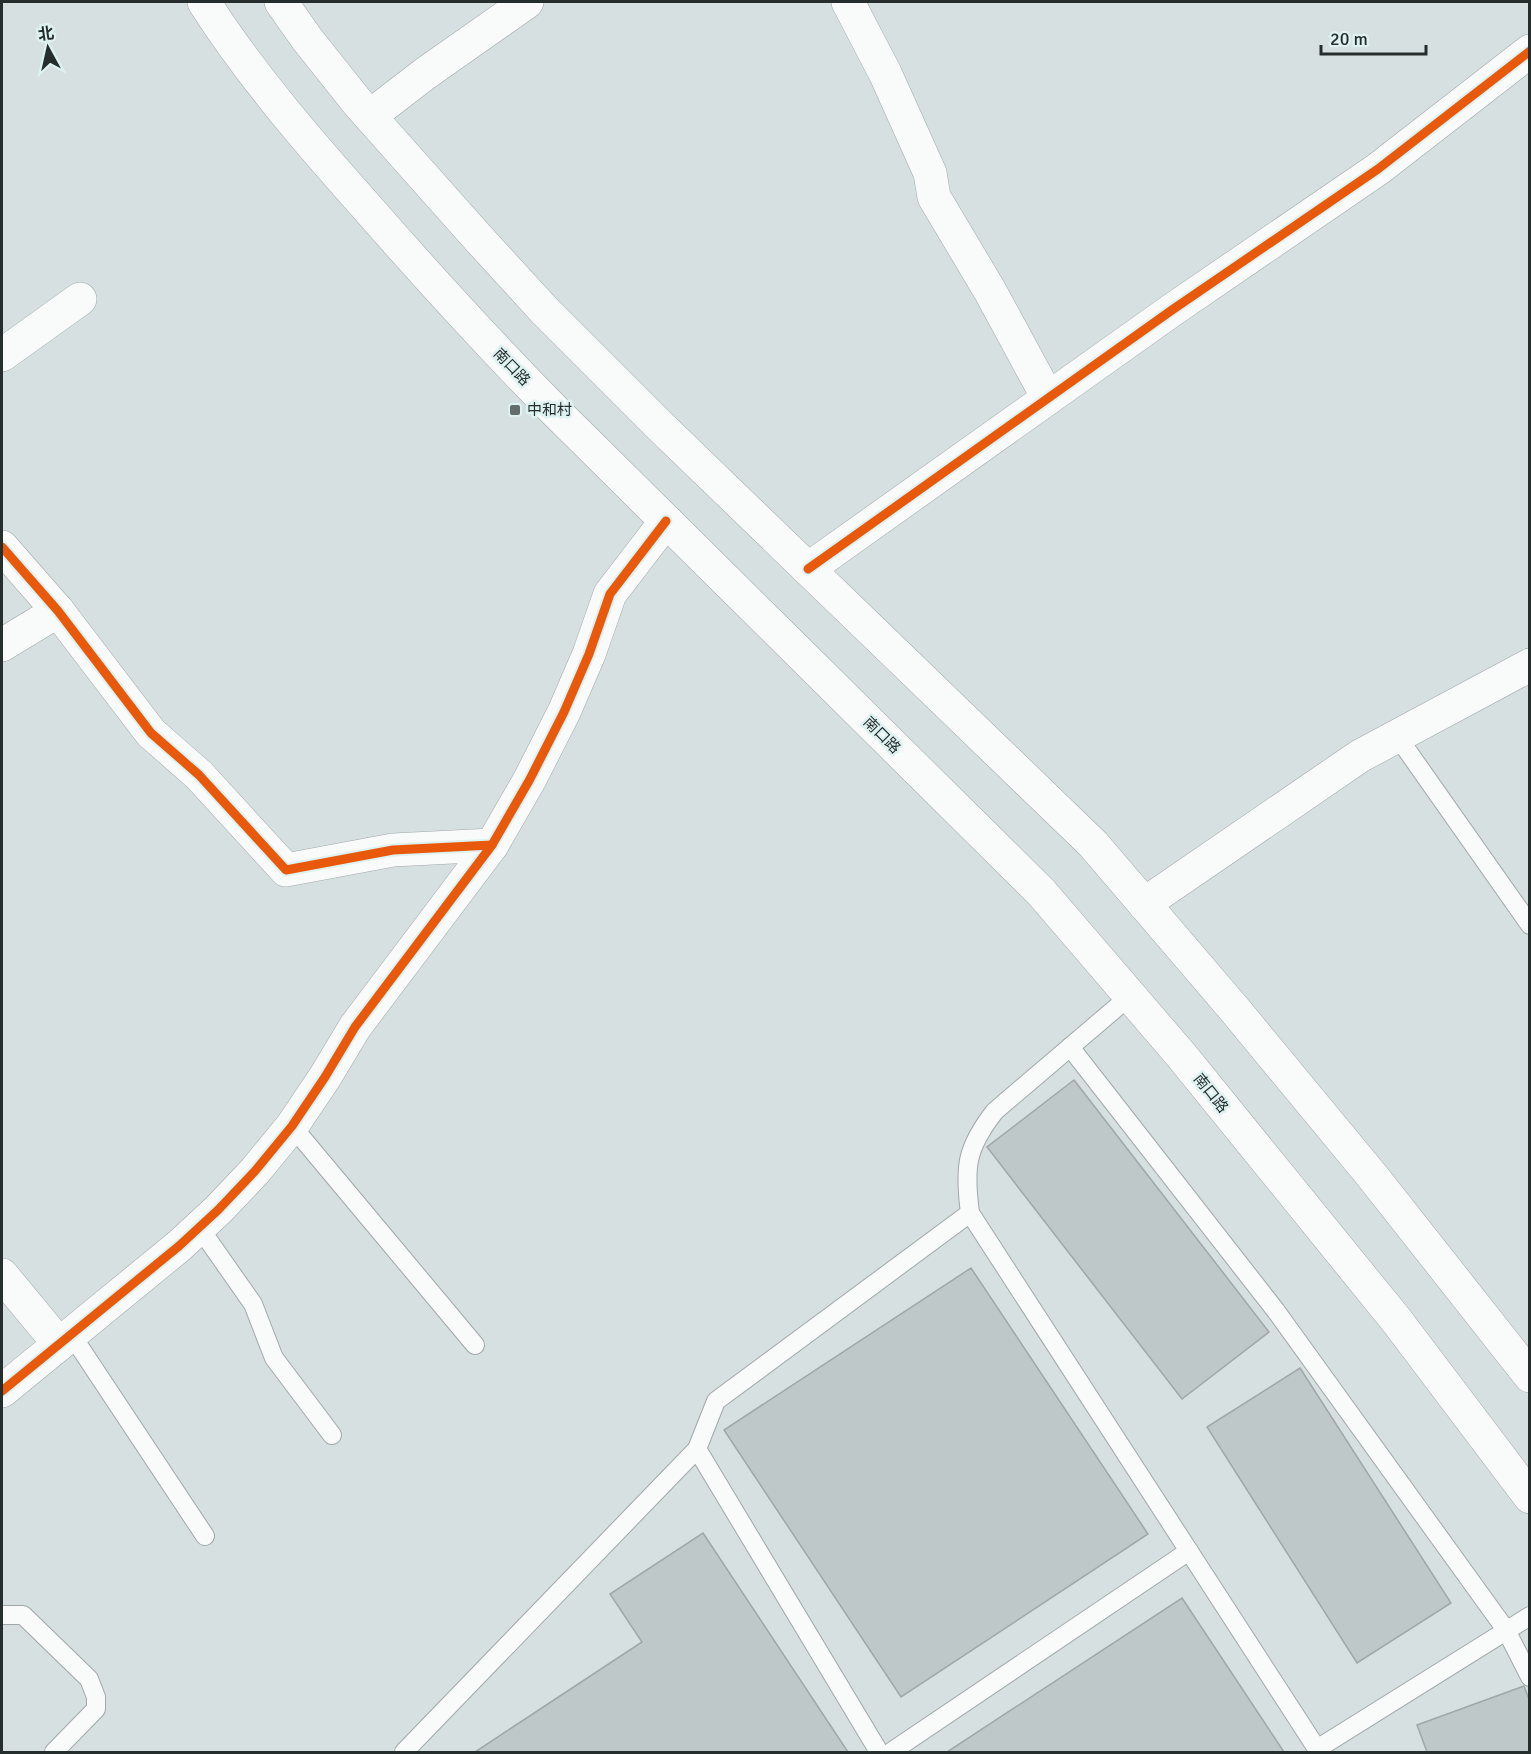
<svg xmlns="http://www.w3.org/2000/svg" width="1531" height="1754" font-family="Signika,'Noto Sans SC',sans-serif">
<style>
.building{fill:#bfc8c9;stroke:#9fa7a8;stroke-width:1.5}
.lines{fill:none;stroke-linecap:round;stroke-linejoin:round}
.service-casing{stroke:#a0a8a8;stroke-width:20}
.minor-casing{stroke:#a0a8a8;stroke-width:34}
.secondary-casing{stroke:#a0a8a8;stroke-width:34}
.service{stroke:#f9fafa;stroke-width:18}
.minor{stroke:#f9fafa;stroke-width:33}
.secondary{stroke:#f9fafa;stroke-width:33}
.cycleway-casing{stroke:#def3f1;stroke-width:13}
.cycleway{stroke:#e8590c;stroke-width:9}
.poi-dot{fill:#646c6c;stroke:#def3f1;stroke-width:2}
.labels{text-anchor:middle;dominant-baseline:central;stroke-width:5;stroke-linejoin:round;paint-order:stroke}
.street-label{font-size:15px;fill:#262e2d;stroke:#def3f1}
.poi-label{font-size:15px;fill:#262e2d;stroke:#def3f1;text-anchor:start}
</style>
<rect width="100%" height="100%" fill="#d6e0e0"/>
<g class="building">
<polygon points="1074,1080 1269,1332 1182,1399 987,1147"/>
<polygon points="971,1268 1148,1534 901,1697 724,1430"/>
<polygon points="1300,1368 1451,1603 1357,1663 1207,1427"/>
<polygon points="703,1533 848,1752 475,1752 642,1642 610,1594"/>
<polygon points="1182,1598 1284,1752 947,1752"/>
<polygon points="1524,1686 1530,1702 1530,1752 1427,1752 1417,1725"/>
</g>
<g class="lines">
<g class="service-casing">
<g id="service">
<polyline points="1397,736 1530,925"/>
<path d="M1130 996 995 1111C966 1148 964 1167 970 1213L1319 1752"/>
<polyline points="1070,1047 1276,1311 1506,1630 1530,1677"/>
<polyline points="292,1126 475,1345"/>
<polyline points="199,1227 253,1304 274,1358 332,1435"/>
<polyline points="71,1334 205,1536"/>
<polyline points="697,1449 879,1752"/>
<polyline points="2,1615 23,1615 89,1679 96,1697 96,1709 54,1752"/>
<polyline points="1317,1749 1530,1616"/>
<polyline points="404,1752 697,1449 716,1401 970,1213"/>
<polyline points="891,1752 1189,1551"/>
</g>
</g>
<g class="minor-casing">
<g id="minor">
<polyline points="848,2 885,73 930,173 934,197 990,291 1048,398"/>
<polyline points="370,116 426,73 527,2"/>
<polyline points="2,355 80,299"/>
<polyline points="2,547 58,611 151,733 199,775 286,870 393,850 492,845"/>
<polyline points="808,569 1172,310 1378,169 1530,51"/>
<polyline points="2,645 58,611"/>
<polyline points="1144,904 1360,756 1530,665"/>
<polyline points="2,1275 59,1344"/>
<polyline points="2,1391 179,1246 218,1210 255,1171 292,1126 325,1077 355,1027 492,845 530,779 564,712 589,654 610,594 666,521"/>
</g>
</g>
<g class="secondary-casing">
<g id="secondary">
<path d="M204 2C250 74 307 140 364 204 426 275 489 344 555 411L1041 892 1181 1055 1397 1321 1530 1497"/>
<polyline points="281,2 307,39 358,103 479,239 544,310 660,426 1093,844 1235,1010 1373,1177 1530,1376"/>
</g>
</g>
<use href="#service" class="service"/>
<use href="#minor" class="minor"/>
<use href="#secondary" class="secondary"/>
<g class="cycleway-casing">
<g id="cycleway">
<polyline points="2,547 58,611 151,733 199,775 286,870 393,850 492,845"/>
<polyline points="808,569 1172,310 1378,169 1530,51"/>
<polyline points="2,1391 179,1246 218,1210 255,1171 292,1126 325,1077 355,1027 492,845 530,779 564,712 589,654 610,594 666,521"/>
</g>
</g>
<use href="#cycleway" class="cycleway"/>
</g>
<rect class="poi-dot" x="509" y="404" width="12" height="12" rx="3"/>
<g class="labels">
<g class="street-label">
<text transform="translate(512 367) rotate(46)">南口路</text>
<text transform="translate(882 735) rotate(45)">南口路</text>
<text transform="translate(1211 1093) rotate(51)">南口路</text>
</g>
<g class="poi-label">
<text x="527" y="410">中和村</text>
</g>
</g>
<rect width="1531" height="1754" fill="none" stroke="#262e2d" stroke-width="6"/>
<g transform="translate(48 48) rotate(352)" stroke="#def3f1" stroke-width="4.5" paint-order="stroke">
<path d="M0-4.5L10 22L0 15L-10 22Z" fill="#262e2d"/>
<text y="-9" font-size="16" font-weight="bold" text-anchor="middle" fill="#262e2d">北</text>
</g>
<path d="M1321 45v9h105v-9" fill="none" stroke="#262e2d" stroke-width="3"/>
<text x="1330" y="45" font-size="18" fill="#262e2d" stroke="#def3f1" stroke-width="4.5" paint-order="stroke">20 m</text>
</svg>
